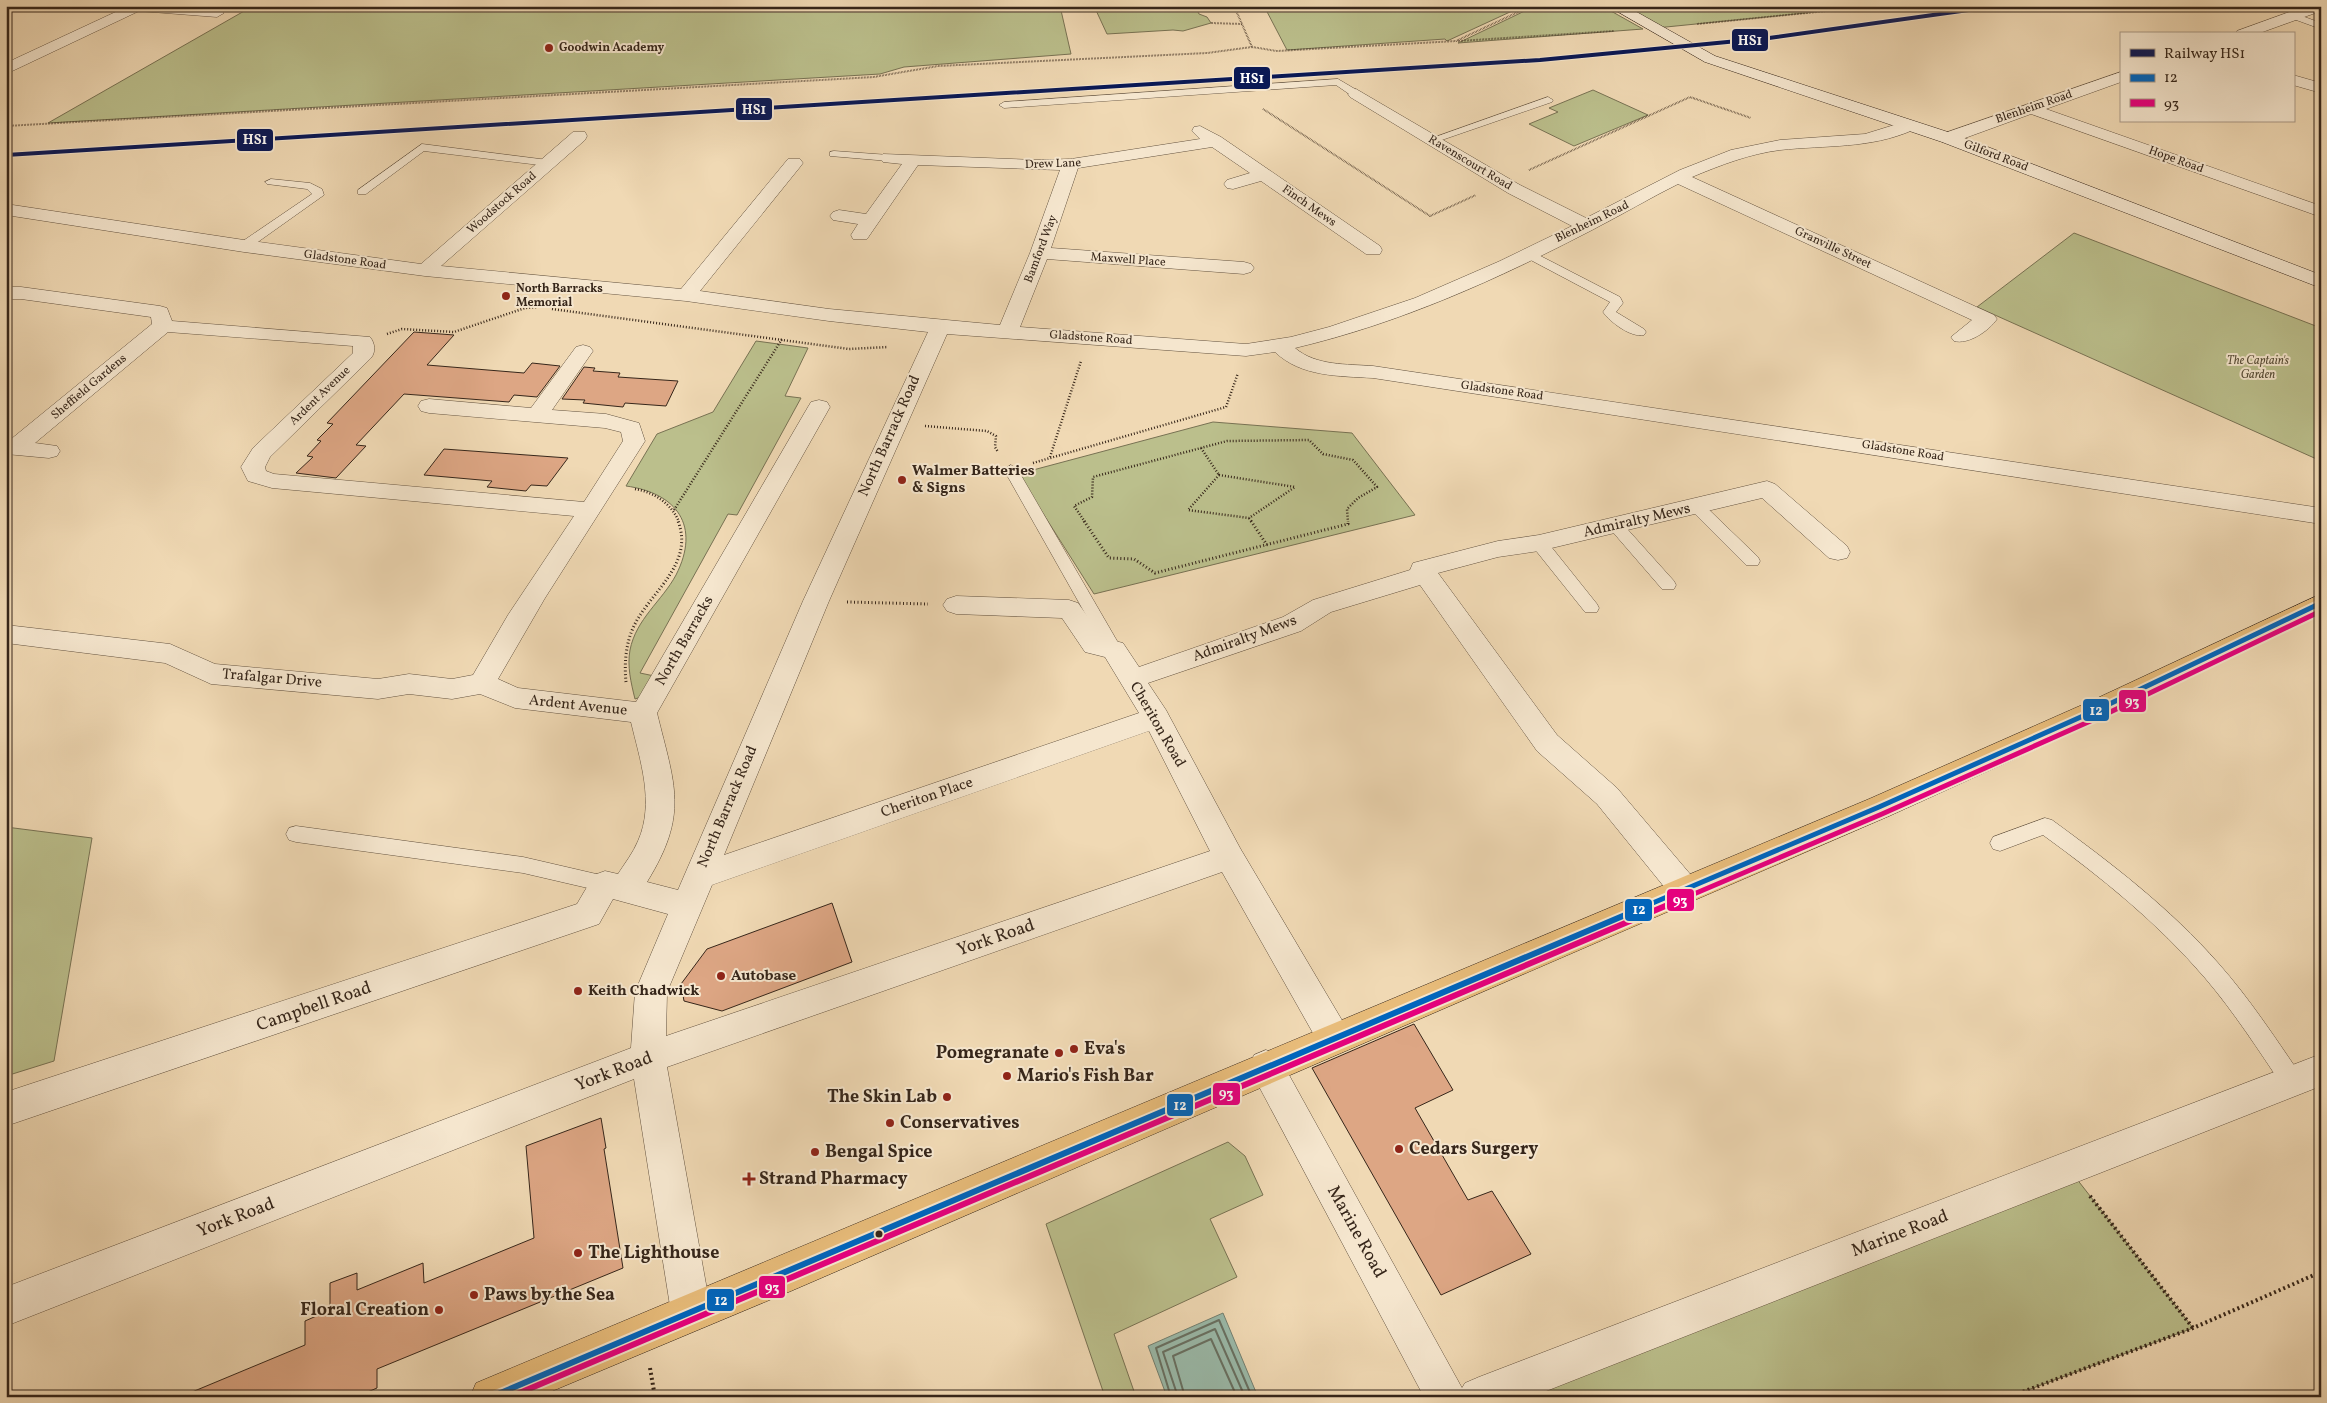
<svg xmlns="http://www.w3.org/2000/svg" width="2327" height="1403" font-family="Vollkorn,serif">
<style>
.green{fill:#bbbf8c;stroke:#787253}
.water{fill:#9abaaa;stroke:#727f70}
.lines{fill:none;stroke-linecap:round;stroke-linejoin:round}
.shore{stroke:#687062;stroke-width:2}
.building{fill:#dda684;stroke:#36261a}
.lane-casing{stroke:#645340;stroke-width:1}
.street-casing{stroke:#645340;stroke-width:1}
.secondary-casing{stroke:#36261a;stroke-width:1}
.primary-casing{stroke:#36261a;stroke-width:1}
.path-far3{stroke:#36261a;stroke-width:2;stroke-dasharray:0.5 1;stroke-linecap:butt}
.path-far2{stroke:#36261a;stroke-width:2.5;stroke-dasharray:1 2;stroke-linecap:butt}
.path-far1{stroke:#36261a;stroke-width:3;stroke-dasharray:1 2.5;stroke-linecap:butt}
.path{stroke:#36261a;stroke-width:4;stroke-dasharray:2 3;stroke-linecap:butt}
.lane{fill:#f5e6ce;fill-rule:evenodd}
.street{fill:#f5e6ce;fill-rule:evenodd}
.secondary{fill:#f5e6ce;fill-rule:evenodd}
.primary{fill:#e8bc7a;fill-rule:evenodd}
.bus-1-far1-casing{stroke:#f5e6ce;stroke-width:9}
.bus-1-casing{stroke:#f5e6ce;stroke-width:10}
.bus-2-far1-casing{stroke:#f5e6ce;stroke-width:9}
.bus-2-casing{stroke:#f5e6ce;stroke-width:10}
.bus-1-far1{stroke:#0065bd;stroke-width:5}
.bus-1{stroke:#0065bd;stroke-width:6}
.bus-2-far1{stroke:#e5007d;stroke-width:5}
.bus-2{stroke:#e5007d;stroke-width:6}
.rail-1-casing{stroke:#f5e6ce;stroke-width:6}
.rail-1{stroke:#091855;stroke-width:4}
.poi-dot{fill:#8f2418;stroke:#f5e6ce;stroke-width:2}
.bus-dot{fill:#36261a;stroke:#f5e6ce;stroke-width:2}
.labels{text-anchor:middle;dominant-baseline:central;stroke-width:4;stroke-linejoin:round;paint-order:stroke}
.far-poi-label{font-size:12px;font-weight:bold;fill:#36261a;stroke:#f5e6ce;text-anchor:start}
.far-street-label{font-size:12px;fill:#36261a;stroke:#f5e6ce}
.far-park-label{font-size:12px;font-style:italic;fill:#574c36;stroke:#f5e6ce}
.street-label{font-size:15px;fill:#36261a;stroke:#f5e6ce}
.poi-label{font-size:15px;font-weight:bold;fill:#36261a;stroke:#f5e6ce;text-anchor:start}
.near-street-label{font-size:18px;fill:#36261a;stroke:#f5e6ce}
.near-poi-label{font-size:18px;font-weight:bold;fill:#36261a;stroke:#f5e6ce;text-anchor:start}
.line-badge{stroke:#f5e6ce;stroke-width:2}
.badge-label{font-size:14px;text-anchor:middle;font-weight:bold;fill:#fff}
</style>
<rect width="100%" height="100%" fill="#f0d9b4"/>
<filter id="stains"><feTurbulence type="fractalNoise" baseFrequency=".004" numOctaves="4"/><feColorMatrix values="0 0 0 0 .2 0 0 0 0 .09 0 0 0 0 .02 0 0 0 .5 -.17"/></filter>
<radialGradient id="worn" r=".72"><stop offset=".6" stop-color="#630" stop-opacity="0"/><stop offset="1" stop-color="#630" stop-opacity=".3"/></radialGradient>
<g class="green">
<polygon points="253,6 1060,6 1071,54 904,67 880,74 48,123"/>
<polygon points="1094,6 1195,6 1199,14 1207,17 1211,23 1183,31 1173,30 1107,34"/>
<polygon points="1264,6 1523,6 1447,41 1445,39 1287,50"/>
<polygon points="1535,6 1602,6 1643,29 1458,43"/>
<polygon points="1615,6 1876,6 1656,28"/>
<polygon points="1593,90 1648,115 1574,146 1529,124 1558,112 1549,108"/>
<polygon points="2074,233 2321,328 2321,461 1977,307"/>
<path d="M756 341 808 348 785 396 801 398 737 515 728 514 640 673 659 677 643 696 635 699C631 683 627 666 630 650 636 619 662 601 676 575 701 526 677 493 626 486L657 434 713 412Z"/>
<polygon points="1213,422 1352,433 1415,515 1094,594 1018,474"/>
<polygon points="6,827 92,838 54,1061 6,1076"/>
<polygon points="1228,1142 1245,1156 1263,1195 1210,1219 1237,1277 1114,1334 1136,1397 1105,1397 1046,1224"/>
<polygon points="2069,1169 2193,1328 2009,1397 1479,1397"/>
</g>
<polygon class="water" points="1223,1313 1258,1397 1167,1397 1148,1346"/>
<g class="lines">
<g class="shore">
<polyline points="1171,1397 1156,1348 1219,1320 1252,1397"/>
<polyline points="1178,1397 1163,1352 1215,1329 1245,1397"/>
<polyline points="1185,1397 1173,1356 1211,1339 1237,1397"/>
</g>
</g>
<g class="building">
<polygon points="414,332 454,335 427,365 524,373 532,363 560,366 537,397 514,395 509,402 404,394 356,445 366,446 336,478 296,473 313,457 307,456 321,441 317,440 333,424 327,423"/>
<polygon points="584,367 595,368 593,371 620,373 618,377 678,381 666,406 625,403 623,407 583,403 585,400 562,399"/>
<polygon points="444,449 568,458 547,486 531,485 526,491 487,487 492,481 424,475"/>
<polygon points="832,903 852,962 722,1011 684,1001 681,984 707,949"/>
<polygon points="1414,1024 1453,1090 1415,1108 1468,1200 1492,1191 1531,1254 1441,1295 1312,1068"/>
<polygon points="601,1118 606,1148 604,1149 623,1268 377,1369 377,1388 356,1397 180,1397 305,1345 305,1321 330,1310 330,1283 357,1273 357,1290 423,1263 424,1283 534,1238 526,1146"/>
</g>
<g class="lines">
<g class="lane-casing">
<g id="lane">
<polygon points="2291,12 2321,23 2321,29 2288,17 2288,13"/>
<polygon points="1338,79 1360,92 1360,96 1352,96 1336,85 1004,108 999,105 1004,102"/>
<polygon points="1548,97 1553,100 1552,102 1436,142 1432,143 1427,140"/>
<polygon points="422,144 548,160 554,163 548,166 424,151 366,194 358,194 358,190"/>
<polygon points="834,151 889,155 894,158 889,161 830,156 830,152"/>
<polygon points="271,179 310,183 322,189 324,195 248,249 240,249 238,246 240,243 312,194 307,189 267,184 265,182"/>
<path d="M1527 249 1620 297 1623 303 1616 312 1644 329 1646 332 1644 335C1631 338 1610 322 1603 312L1610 302 1523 256 1521 253 1523 250Z"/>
<polygon points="1011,465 1018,470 1120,646 1122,650 1120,654 1114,656 1108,654 1004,470"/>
<polygon points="1697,502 1702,503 1758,557 1760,561 1758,565 1746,565 1692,511 1689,507"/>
<polygon points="1616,521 1621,522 1674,581 1676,585 1674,589 1662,589 1611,530 1608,526 1611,522"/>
<polygon points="1539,538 1545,539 1597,604 1599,608 1597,612 1585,612 1533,547 1531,543 1533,539"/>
<path d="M2045 818 2052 820C2111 863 2170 908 2219 964 2249 998 2274 1036 2300 1074L2303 1081 2300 1088 2292 1091 2284 1088C2259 1051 2234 1012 2205 978 2158 923 2101 877 2043 835L2000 851 1993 849 1990 843 1993 837Z"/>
<polygon points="296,826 523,857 605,876 612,878 615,884 612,890 605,892 523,873 296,842 289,840 286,834 289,828"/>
</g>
</g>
<g class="street-casing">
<g id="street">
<path d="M120 6C136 6 217 3 224 13L217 17 139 11 6 74V63L122 9Z"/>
<polygon points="2306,6 2321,6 2321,11 2257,34 2235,34 2237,31"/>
<polygon points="2121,72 2121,82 2046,109 2321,206 2321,217 2031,114 1954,142 1942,142 1940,138 1942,134"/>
<polygon points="2293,75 2321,83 2321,93 2293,85"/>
<path d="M1356 89 1520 185 1586 218 1680 170 1731 150 1780 140 1865 134 1907 121 1913 122 1915 126 1913 130C1870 149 1826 145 1780 150 1749 154 1721 165 1692 177L1994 315 1997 319C1989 331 1968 345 1954 341L1951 337 1972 320 1678 184C1650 198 1623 214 1594 229 1498 279 1401 323 1295 348 1316 366 1347 364 1373 366L2321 508V524L1373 378C1339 376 1301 377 1275 352L1246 356 947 334 829 601 724 855 1139 713 1105 657 1085 652 1062 618 956 614 947 611 943 605 947 599 956 596 1069 600 1078 603 1103 638 1123 643 1139 667 1283 617 1313 600 1410 570 1413 563 1498 541 1539 535 1767 481 1775 484 1847 546 1850 552 1847 558 1838 560 1829 558 1762 498 1539 551 1498 557 1438 573 1557 735 1617 788 1696 881 1701 890 1696 899 1685 903 1674 899 1597 804 1537 751 1420 585 1331 612 1301 631 1148 683 1166 710 1240 848 1346 1027 1351 1038 1346 1049 1334 1054 1322 1049 1222 872 667 1067 711 1312 705 1326 691 1332 677 1326 671 1312 634 1079 6 1326V1287L631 1048 635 992 668 914 613 899 599 924 6 1126V1092L577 904 594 875 605 871 618 874C625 863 633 853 638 841 655 803 640 760 631 722L515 708 480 694 452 699 409 694 378 699 211 684 165 663 6 643V625L170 644 215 664 378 679 409 674 452 679 473 675 508 615 574 516 272 488 248 481 241 467 253 448 353 353V346L168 332 35 443 57 446 60 451 57 456 49 458 6 454V440H10L152 324 151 317 21 299H6V287H21L160 306 167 308 172 321 370 337C375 343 376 352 371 358L270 457 265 467 266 471 274 474 584 502 623 441 621 432 605 428 429 413 421 411 418 406 421 401 429 399 531 408 576 347 583 345 590 347 593 351 552 410 606 414 639 423 645 441 545 598 498 679 518 688 636 702 808 407 811 402 819 400 827 402 830 407 657 713C675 786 689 814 647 882L678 890 803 601 928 332 829 321 686 301 425 276 244 252 6 215V204L244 240 421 264 573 132H585L587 136 585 140 441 266 681 289 788 159H800L803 163 800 167 700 291 829 309 1000 325 1030 253 1060 170 918 165 867 239H853L851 235 858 224 833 220 830 216 833 212 839 210 866 214 902 164 883 162 880 158 883 154 1036 160 1071 159 1200 139 1192 131 1194 127 1200 126 1221 137 1380 246 1382 250 1380 254H1366L1261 181 1233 189 1227 188 1224 184 1227 180 1250 173 1212 147 1078 168 1051 248 1244 262 1251 264 1254 268 1251 272 1244 274 1047 259 1020 327 1246 344 1291 337 1329 327 1415 298 1500 261 1572 226 1508 193 1350 97 1348 94ZM1149 731 1210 851 666 1036 667 992 712 885Z"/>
<polygon points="1266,1050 1278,1055 1462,1388 1465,1383 1479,1377 2321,1054 2321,1086 1531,1397 1424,1397 1254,1077 1249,1066 1254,1055"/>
</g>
</g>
<g class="secondary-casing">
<polygon id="secondary" points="1608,6 1626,6 1715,56 1954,134 2321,275 2321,288 1942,142 1705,62"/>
</g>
<g class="primary-casing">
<polygon id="primary" points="2321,594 2321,614 2111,715 1889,816 791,1291 538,1397 470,1397 476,1383 1869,799 2091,701"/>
</g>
<g class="path-far3">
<polyline points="1234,6 1252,47"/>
<polyline points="1211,23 1242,24"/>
<polyline points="1697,24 1876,6"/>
<polyline points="1458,41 1614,31"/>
<polyline points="1263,109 1430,216 1476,195"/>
<polyline points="6,126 874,77 938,66 1207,53 1252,47 1277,51 1456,41 1531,6"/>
<polyline points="1529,170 1690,97 1751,118"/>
</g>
<g class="path-far2">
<polyline points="552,309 849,349 888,347"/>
<polyline points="387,334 402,329 454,332 525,308 538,307"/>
<polyline points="925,426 987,431 996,436 995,447 998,452"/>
<polyline points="1201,448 1219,475"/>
<polyline points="1050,457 1081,361"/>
<polyline points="1033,463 1226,407 1238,373"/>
<polygon points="1219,475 1295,487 1249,518 1188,510"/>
<path d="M635 489C654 492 672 504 679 522"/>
<polyline points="674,510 782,339"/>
<polyline points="1249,518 1252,522"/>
<polyline points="1085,522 1074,506 1092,497 1093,477 1227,441 1309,440 1323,454 1353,460 1377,487 1358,498 1347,509 1348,522"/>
</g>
<g class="path-far1">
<polyline points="1084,521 1109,558 1134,559 1155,573 1348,524 1348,521"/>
<polyline points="1251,521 1267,545"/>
<polyline points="847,602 928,604"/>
<path d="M626 682C624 662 626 640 636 622 654 589 694 563 678 521"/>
</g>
<g class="path">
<polyline points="2090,1196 2193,1328"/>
<polyline points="650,1368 655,1397"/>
<polyline points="2009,1397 2193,1328 2321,1272"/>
</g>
<use href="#lane" class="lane"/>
<use href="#street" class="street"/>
<use href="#secondary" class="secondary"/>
<use href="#primary" class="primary"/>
<g class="bus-1-far1-casing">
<polyline id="bus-1-far1" points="1648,905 1879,807 2101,708 2321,603"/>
</g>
<g class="bus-1-casing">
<polyline id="bus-1" points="491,1397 1651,904"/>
</g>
<g class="bus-2-far1-casing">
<polyline id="bus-2-far1" points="1668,905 1882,814 2104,715 2321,611"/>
</g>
<g class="bus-2-casing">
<polyline id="bus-2" points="510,1397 1670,904"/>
</g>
<use href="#bus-1-far1" class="bus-1-far1"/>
<use href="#bus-1" class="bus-1"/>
<use href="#bus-2-far1" class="bus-2-far1"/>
<use href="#bus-2" class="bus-2"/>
<g class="rail-1-casing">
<polyline id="rail-1" points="6,155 1540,60 1769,38 1997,6"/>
</g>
<use href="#rail-1" class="rail-1"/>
</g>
<g class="poi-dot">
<circle cx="549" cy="48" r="5"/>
<circle cx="506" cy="296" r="5"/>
<circle cx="902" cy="480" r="5"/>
<circle cx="721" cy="976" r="5"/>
<circle cx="578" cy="991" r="5"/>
<circle cx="1074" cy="1049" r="5"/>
<circle cx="1059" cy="1053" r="5"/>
<circle cx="1007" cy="1076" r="5"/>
<circle cx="947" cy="1097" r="5"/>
<circle cx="890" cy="1123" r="5"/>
<circle cx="1399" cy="1149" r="5"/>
<circle cx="815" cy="1152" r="5"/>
<path d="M746.5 1171.5h5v5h5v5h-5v5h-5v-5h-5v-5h5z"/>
<circle cx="578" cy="1253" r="5"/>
<circle cx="474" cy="1295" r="5"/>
<circle cx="439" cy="1310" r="5"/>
</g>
<circle class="bus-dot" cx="879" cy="1234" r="4.5"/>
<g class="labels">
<g class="far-poi-label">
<text x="559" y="48">Goodwin Academy</text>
<text x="516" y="289">North Barracks<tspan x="516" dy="14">Memorial</tspan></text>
</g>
<g class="far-street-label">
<text transform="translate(2034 107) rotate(-19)">Blenheim Road</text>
<text transform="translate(1996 156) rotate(21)">Gilford Road</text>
<text transform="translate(2176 160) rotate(20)">Hope Road</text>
<text transform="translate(1470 163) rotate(31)">Ravenscourt Road</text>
<text transform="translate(1053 164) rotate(-2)">Drew Lane</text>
<text transform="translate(502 203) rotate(-41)">Woodstock Road</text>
<text transform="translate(1309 206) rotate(35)">Finch Mews</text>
<text transform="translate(1592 222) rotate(-26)">Blenheim Road</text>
<text transform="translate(1833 248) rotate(25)">Granville Street</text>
<text transform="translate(1041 249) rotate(-69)">Bamford Way</text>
<text transform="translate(345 260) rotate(8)">Gladstone Road</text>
<text transform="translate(1128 260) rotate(4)">Maxwell Place</text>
<text transform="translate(1091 338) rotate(4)">Gladstone Road</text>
<text transform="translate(89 387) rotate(-40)">Sheffield Gardens</text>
<text transform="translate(1502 391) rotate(8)">Gladstone Road</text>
<text transform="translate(320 396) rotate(-44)">Ardent Avenue</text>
<text transform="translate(1903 451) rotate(9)">Gladstone Road</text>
</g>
<g class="far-park-label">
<text x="2258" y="361">The Captain's<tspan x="2258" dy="14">Garden</tspan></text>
</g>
<g class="street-label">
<text transform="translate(890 436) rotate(-66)">North Barrack Road</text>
<text transform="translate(1637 521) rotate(-13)">Admiralty Mews</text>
<text transform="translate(1245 639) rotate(-20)">Admiralty Mews</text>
<text transform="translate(685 641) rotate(-60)">North Barracks</text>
<text transform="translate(272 679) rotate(5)">Trafalgar Drive</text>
<text transform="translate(578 706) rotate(6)">Ardent Avenue</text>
<text transform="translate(1157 725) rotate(60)">Cheriton Road</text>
<text transform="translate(927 798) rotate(-19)">Cheriton Place</text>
<text transform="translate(728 807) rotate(-67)">North Barrack Road</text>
</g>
<g class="poi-label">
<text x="912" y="471">Walmer Batteries<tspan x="912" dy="17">&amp; Signs</tspan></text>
<text x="731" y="976">Autobase</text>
<text x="588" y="991">Keith Chadwick</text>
</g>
<g class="near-street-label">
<text transform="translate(996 938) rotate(-19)">York Road</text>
<text transform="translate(314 1007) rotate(-19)">Campbell Road</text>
<text transform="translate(614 1072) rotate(-21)">York Road</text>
<text transform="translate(236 1218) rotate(-21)">York Road</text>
<text transform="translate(1356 1232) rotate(61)">Marine Road</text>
<text transform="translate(1900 1234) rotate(-21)">Marine Road</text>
</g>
<g class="near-poi-label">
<text x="1084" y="1049">Eva's</text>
<text x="1049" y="1053" text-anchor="end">Pomegranate</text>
<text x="1017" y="1076">Mario's Fish Bar</text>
<text x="937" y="1097" text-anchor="end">The Skin Lab</text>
<text x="900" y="1123">Conservatives</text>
<text x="1409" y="1149">Cedars Surgery</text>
<text x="825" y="1152">Bengal Spice</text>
<text x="759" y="1179">Strand Pharmacy</text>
<text x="588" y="1253">The Lighthouse</text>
<text x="484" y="1295">Paws by the Sea</text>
<text x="429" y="1310" text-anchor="end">Floral Creation</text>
</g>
</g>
<g class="line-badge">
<rect x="1731" y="28" width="38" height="24" rx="5" fill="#091855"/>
<rect x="1233" y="66" width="38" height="24" rx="5" fill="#091855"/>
<rect x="735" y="97" width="38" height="24" rx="5" fill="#091855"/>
<rect x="236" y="128" width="38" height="24" rx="5" fill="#091855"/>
<rect x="2118" y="689" width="29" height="24" rx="5" fill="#e5007d"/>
<rect x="2082" y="698" width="28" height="24" rx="5" fill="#0065bd"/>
<rect x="1666" y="888" width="29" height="24" rx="5" fill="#e5007d"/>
<rect x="1624" y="898" width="29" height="24" rx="5" fill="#0065bd"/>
<rect x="1212" y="1082" width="29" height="24" rx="5" fill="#e5007d"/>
<rect x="1166" y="1093" width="28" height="24" rx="5" fill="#0065bd"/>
<rect x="758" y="1275" width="28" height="24" rx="5" fill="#e5007d"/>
<rect x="706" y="1288" width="29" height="24" rx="5" fill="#0065bd"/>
</g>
<g class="badge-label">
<text x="1750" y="45">HS1</text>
<text x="1252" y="83">HS1</text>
<text x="754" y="114">HS1</text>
<text x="255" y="144">HS1</text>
<text x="2132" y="706">93</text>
<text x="2096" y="715">12</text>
<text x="1680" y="905">93</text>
<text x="1639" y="914">12</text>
<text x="1226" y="1098">93</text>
<text x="1180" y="1110">12</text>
<text x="772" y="1292">93</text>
<text x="721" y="1305">12</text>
</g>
<rect width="2327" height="1403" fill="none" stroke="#f0d9b4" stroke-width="25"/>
<rect x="8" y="8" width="2312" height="1388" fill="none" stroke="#36261a" stroke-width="2.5"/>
<rect x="12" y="12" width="2302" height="1378" fill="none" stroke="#36261a"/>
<rect x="2120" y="32" width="175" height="90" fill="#f5e6ce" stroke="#a99986"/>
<rect x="2130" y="49" width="25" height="8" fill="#091855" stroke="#a99986"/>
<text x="2164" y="58" font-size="15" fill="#36261a">Railway HS1</text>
<rect x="2130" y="74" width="25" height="8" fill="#0065bd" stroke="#a99986"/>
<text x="2164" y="82" font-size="15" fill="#36261a">12</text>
<rect x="2130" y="99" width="25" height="8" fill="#e5007d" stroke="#a99986"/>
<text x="2164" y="108" font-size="15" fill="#36261a">93</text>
<rect width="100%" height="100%" filter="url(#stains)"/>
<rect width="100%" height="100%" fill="url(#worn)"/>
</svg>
